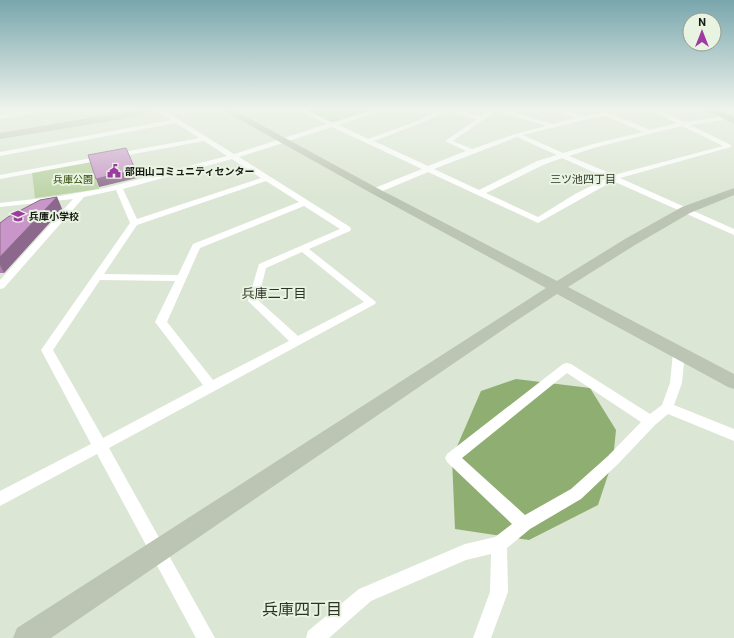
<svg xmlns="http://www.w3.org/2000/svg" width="734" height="638" font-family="Roboto,'Noto Sans JP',sans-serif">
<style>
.green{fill:#bbd3a5}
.forest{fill:#8fae71}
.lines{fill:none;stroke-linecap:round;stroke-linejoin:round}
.street{fill:#fff;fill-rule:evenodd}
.secondary{fill:#bcc4b4;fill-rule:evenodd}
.primary{fill:#adbf9b;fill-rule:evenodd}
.wall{fill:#ac81ac}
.shaded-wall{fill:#8c698c}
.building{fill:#c896c8;stroke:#8c698c}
.labels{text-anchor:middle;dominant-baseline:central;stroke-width:4;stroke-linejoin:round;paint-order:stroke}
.far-poi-label{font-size:10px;font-weight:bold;fill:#171a14;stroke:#e9f3e1;text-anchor:start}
.far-park-label{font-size:10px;fill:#294400;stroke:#e9f3e1}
.far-neighbourhood-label{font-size:11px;fill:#2d3426;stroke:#e9f3e1}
.neighbourhood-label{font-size:13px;fill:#2d3426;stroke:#e9f3e1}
.near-neighbourhood-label{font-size:16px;fill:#2d3426;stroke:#e9f3e1}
</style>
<rect width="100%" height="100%" fill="#dce6d4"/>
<g class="green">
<polygon points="303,109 374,109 335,121 330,122"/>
<polygon points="90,162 99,189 35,198 32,172"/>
</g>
<polygon class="forest" points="516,379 590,388 616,430 613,460 598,505 529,540 455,529 452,458 481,391"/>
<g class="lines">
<g class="street">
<polygon points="40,109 55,109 0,119 0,115"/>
<path d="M155 109H162L234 154 327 124 296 109H304L333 123 375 109H384L339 125 368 139 420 120 441 109H453L481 116 491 109H503L553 124 576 118 553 109H562L583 116 607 112 650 130 677 123 649 109H657L684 122 728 116 731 118 730 119 690 125 731 145V147L620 178 734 229V235L613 181 538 223 428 172 378 193H372V189L422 169 332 127 239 157 350 227 351 229 350 231 309 249 376 302 375 304 109 448 215 638H196L97 454 0 506V491L91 444 41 350 130 223 116 190 84 197 4 288 0 289V280L73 199 0 207V203L60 196 105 188 227 156 204 141 0 179V175L199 138 176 123 0 156V152L171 120ZM447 111 477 119 445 141 466 151 428 166 374 141 424 122ZM496 111 546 126 515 134 472 149 453 141ZM606 116 643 132 593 144 563 153 523 135 583 120ZM682 126 723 146 614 175 569 156 597 147ZM517 137 557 155 537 161 479 190 434 169ZM562 158 607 178 575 194 538 217 486 193 543 165ZM232 159 261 178 137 219 123 189ZM266 181 299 202 193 244 178 275 104 274 137 225ZM304 206 340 229 259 264 248 301 289 341 213 380 167 322 200 248ZM302 252 364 302 298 336 258 300 266 268ZM100 280 175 281 155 322 203 385 103 438 53 350Z"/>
<path d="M679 349 683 350 685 353 682 383 674 405 734 429V441L668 414 655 425 618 464 581 499 530 529 507 548 508 592 491 638H473L490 592 491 554 466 560 371 601 329 638H306L308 631 359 589 465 544 495 537 512 524 447 462 445 458 447 454 563 364 567 363 571 364 650 414 662 405 670 383 673 353 675 350ZM567 373 641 422 608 456 571 489 525 515 462 458Z"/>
</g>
<g class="secondary">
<polygon points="141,109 157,109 156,111 123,119 0,139 0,133"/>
<polygon points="221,109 232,109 379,189 557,281 625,239 682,207 734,188 734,195 690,213 635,245 568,287 734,374 734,389 728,387 557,294 507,327 51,638 13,638 17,628 546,288 371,193"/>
</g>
<polygon class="primary" points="704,109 717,109 734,117 734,124"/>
</g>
<polygon class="wall" points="57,197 62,209 4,273 0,273 0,223"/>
<g class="shaded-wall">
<polygon points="135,169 137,178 99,187 96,179"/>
<polygon points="57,197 62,209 4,273 0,265 0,257"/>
</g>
<g class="building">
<polygon points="126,148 135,169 96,179 88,155"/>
<polygon points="57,197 0,257 0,223 8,217 40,200"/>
</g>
<linearGradient id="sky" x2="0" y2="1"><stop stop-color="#79a6ad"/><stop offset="0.55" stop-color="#eff4ec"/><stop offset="1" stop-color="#eff4ec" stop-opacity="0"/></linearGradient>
<rect width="734" height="198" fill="url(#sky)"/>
<defs>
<g id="civic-bare" transform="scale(1.08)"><path d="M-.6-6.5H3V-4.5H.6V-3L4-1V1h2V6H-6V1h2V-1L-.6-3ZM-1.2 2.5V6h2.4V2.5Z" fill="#9d3ba1" stroke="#e9f3e1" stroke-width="2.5" paint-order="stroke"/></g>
<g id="school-bare" transform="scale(1.08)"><path d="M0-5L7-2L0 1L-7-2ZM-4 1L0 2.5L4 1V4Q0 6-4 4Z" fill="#9d3ba1" stroke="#e9f3e1" stroke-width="2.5" paint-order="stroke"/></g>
</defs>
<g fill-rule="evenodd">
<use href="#civic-bare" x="114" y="171"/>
<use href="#school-bare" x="18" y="216"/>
</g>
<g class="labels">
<g class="far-poi-label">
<text x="125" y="171">部田山コミュニティセンター</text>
<text x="29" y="216">兵庫小学校</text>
</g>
<g class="far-park-label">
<text x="73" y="179">兵庫公園</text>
</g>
<g class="far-neighbourhood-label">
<text x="583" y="179">三ツ池四丁目</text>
</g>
<g class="neighbourhood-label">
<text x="274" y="293">兵庫二丁目</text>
</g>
<g class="near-neighbourhood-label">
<text x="302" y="609">兵庫四丁目</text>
</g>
</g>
<g transform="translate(702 32)"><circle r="19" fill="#e9f3e1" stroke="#959c8f"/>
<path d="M0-3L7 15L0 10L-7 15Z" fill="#9d3ba1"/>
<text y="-6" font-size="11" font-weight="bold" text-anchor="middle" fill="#171a14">N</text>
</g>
</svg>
